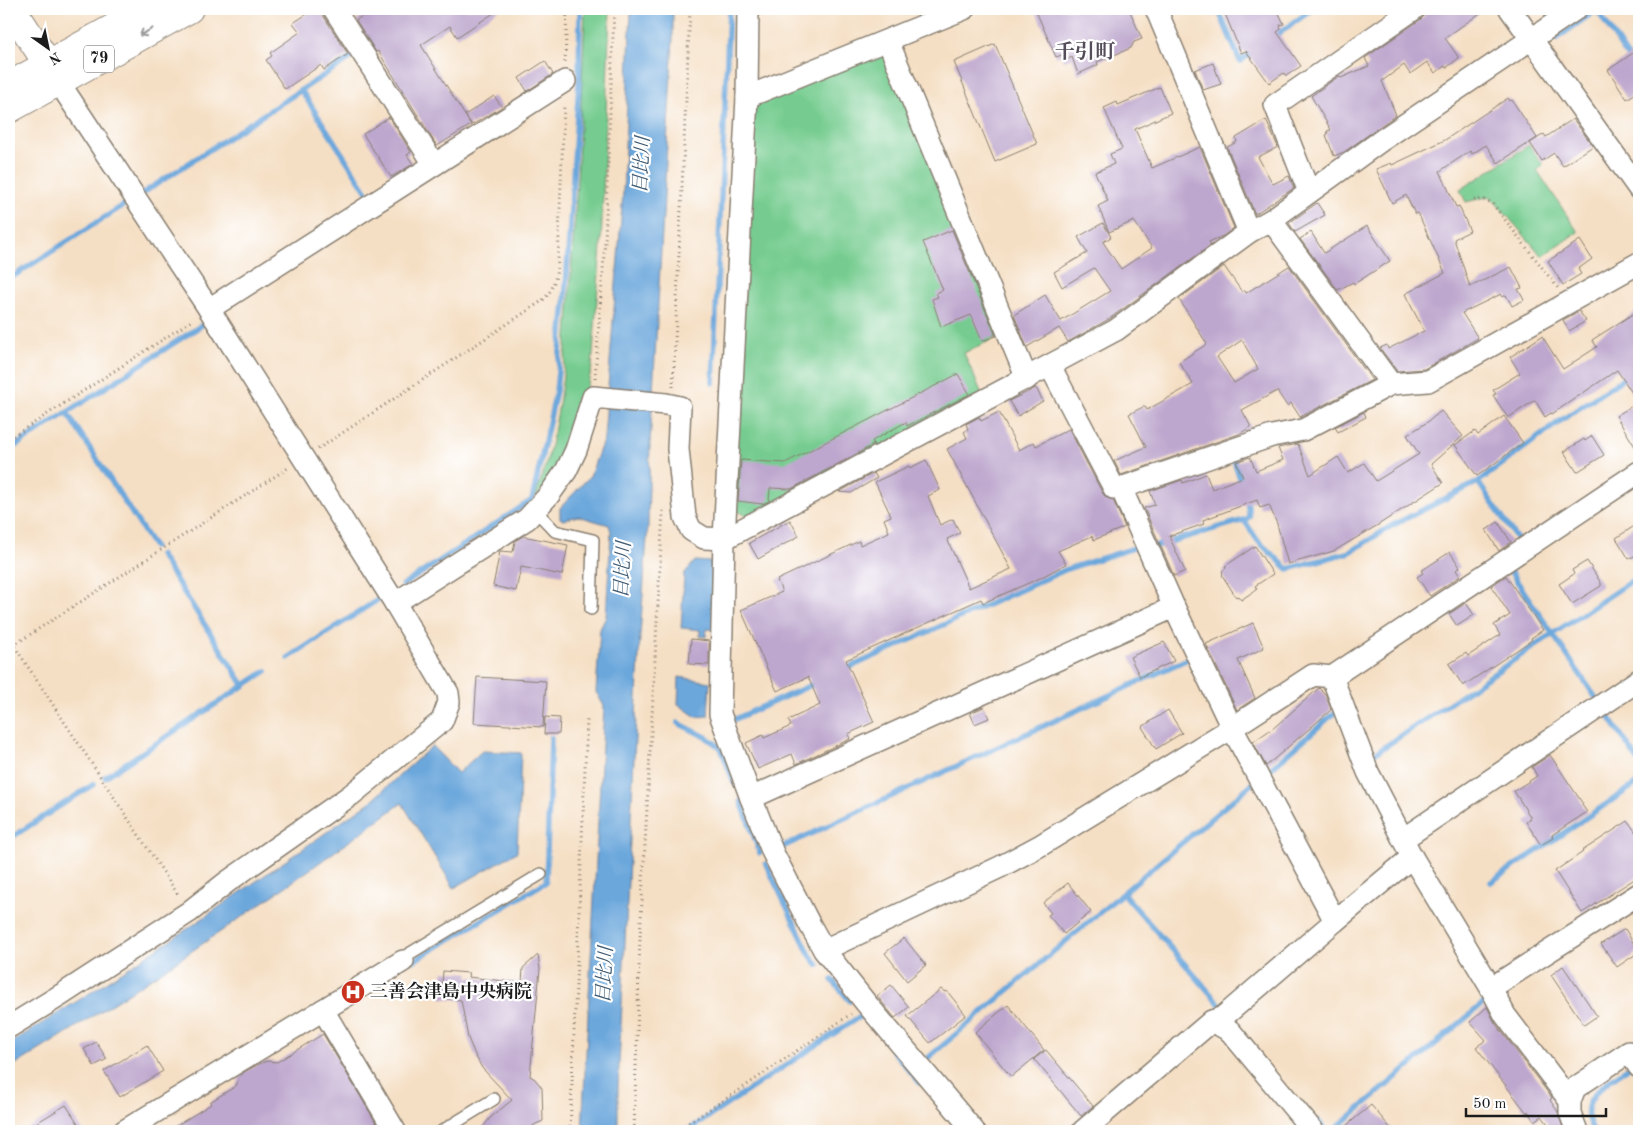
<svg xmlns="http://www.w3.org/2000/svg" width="1648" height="1140" font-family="'Old Standard TT','Noto Serif JP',serif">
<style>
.green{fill:#76cc90;stroke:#497456}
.water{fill:#6ca7dc;stroke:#44627c}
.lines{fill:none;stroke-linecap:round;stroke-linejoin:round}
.stream{stroke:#6ca7dc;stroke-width:5.5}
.building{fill:#bea7ce;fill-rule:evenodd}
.lane-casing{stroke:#887e70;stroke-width:14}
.street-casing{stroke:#887e70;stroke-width:24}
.secondary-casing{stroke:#887e70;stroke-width:30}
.primary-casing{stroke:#887e70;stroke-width:30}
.path{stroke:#887e70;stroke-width:3;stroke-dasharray:1 4;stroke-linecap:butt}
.lane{stroke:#fff;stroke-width:11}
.street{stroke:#fff;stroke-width:21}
.secondary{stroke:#fff;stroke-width:28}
.primary{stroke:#fff;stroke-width:28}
.oneway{stroke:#999}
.labels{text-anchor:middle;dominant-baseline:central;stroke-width:4.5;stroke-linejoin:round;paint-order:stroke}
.shield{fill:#fff;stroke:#606060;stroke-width:1}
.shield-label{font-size:16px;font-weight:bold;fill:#1c1c1c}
.poi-label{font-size:18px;font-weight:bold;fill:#1c1c1c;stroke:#fff;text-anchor:start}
.water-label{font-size:19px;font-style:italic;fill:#405b72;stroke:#fff}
.quarter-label{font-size:20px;font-weight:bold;fill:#554d5a;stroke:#fff}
</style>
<rect width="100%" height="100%" fill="#fff"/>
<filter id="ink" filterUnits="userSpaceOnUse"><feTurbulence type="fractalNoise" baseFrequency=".02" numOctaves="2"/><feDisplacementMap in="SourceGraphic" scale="10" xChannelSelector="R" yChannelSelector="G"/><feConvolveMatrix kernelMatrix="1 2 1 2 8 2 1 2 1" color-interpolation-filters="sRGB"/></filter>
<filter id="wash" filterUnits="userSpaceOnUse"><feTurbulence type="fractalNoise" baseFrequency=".0096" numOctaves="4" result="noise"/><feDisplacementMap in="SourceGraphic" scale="20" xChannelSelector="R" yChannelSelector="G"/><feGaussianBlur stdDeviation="1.12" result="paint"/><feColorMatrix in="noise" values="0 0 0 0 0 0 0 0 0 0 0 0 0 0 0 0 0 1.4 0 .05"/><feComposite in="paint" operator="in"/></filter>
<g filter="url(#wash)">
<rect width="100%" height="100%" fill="#f5dfc4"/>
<g class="green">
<path d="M585 9H610L601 245 592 367 580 414 560 467 534 499C564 424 567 339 572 259 578 176 582 92 585 9Z"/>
<polygon points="880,52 886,56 1002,335 964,353 982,394 749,517 733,509 754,110 760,101"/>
<polygon points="1529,145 1543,165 1537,170 1578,232 1542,256 1490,196 1466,202 1460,190"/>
</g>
<g class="water">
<polygon points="631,9 673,9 673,39 650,445 648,525 640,636 618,1086 618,1131 582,1131 604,706 596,692 600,629 606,617 611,532 609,525 578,516 563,520 560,518 560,508 590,476 604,438 623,193"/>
<polygon points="695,561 711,562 715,630 707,629 706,637 700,636 700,630 681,628 684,574"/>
<polygon points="679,677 710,682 708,716 696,717 678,704"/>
<path d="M432 746 458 773 482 751 521 753 517 852 454 888 402 803C274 897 144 986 9 1069V1044L87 995 196 923 370 802Z"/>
</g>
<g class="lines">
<g class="stream">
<polyline points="1218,9 1240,61 1255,51"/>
<polyline points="1597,10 1639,74"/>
<polyline points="1272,38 1313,9"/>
<polyline points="1557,38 1598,9"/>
<polyline points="301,90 367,192"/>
<polyline points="143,193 355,55"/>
<polyline points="9,279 124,205"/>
<polyline points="713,383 729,9"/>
<polyline points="67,413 154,547"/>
<polyline points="9,450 202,325"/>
<polyline points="1232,455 1242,484"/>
<polyline points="1244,520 1249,517 1247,497"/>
<polyline points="1519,542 1478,482 1563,419 1639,368"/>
<polyline points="1156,546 1244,520 1258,541 1288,569 1350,552 1393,525 1478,482"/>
<polyline points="160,555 244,686"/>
<polyline points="1511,566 1508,568 1596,698"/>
<polyline points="403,585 532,500 556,391 565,302 579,83 580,9"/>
<polyline points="288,658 379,599"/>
<polyline points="844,670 1067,569 1134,548 1142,548"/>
<polyline points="1604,709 1639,762"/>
<polyline points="733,720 818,682"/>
<polyline points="678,723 706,737 721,748 734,783"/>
<polyline points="1371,756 1639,576"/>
<polyline points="1262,776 1339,709"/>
<polyline points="105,777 266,671"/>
<polyline points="741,801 760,853"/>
<polyline points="9,839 94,784"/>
<polyline points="778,849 1192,657"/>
<polyline points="766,864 810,955 818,965"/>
<polyline points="1491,882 1639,782"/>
<polyline points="1123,893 1223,1008"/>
<polyline points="413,961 546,882 551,738"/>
<polyline points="832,980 850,1001"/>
<polyline points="892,1050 920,1083"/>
<polyline points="929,1057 1254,782"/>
<polyline points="1318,1121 1326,1131"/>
<polyline points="687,1131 859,1017 863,1016 867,1020"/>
<polyline points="1333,1131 1486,1001"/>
<path d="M1594 1131C1572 1099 1611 1080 1632 1065"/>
</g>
</g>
<g id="blocks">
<g class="building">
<polygon points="315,9 319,9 348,54 324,70 321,65 285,89 266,60 272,56 270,53 300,32 293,23"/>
<polygon points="374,9 500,9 457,37 450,26 421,45 471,125 437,146 378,51 376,52 356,20"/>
<polygon points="1035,9 1129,9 1142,39 1134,42 1131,48 1097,62 1098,65 1078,74 1072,57 1064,61 1062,55 1056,57"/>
<polygon points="1223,9 1277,9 1284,24 1280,25 1281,29 1277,32 1301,66 1286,76 1284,73 1269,83 1246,51 1241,53"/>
<polygon points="1426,9 1486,9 1445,38 1459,58 1446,68 1445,66 1435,73 1427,62 1410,74 1404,65 1382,81 1396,115 1344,152 1334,156 1326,135 1328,134 1327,131 1331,130 1311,96 1339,76 1341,78 1369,66 1365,58 1421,19 1425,15"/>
<polygon points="995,44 1037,144 995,162 954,62"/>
<polygon points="1639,49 1639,91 1627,99 1608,70"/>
<polygon points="545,61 553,74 527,91 519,78"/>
<polygon points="1213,63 1221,84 1203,90 1195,70"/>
<polygon points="1160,87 1171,113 1135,129 1152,168 1200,147 1234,228 1223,236 1209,242 1211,245 1109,319 1068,342 1059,328 1027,347 1014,315 1045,295 1061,321 1110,291 1094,268 1062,287 1054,272 1087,253 1078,237 1103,223 1111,237 1103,242 1121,269 1152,248 1134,221 1109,232 1098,206 1108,201 1095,172 1114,164 1110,154 1122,149 1104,108 1117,102 1118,105"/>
<polygon points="494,96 502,107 472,125 465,115"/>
<polygon points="1508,98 1510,101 1512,100 1537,138 1498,163 1486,145 1472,154 1470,151 1440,171 1456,207 1459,206 1470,231 1454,239 1470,287 1511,267 1522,288 1518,289 1524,300 1512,306 1506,295 1503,297 1501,294 1462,313 1478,338 1424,369 1397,371 1380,348 1387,345 1388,349 1424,331 1405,294 1445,273 1418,213 1415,214 1406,195 1392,203 1376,169 1391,163 1392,165 1445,140"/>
<polygon points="389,117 411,152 407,155 413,164 391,177 363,134"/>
<polygon points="1573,119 1593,146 1563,166 1554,153 1542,161 1530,143 1544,134 1546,137"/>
<polygon points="1266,120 1278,147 1258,157 1273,184 1289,176 1294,188 1255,214 1227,147 1237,142 1236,138"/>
<polygon points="1317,203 1325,215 1295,232 1289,223"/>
<polygon points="1367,226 1390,261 1354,284 1353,282 1338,290 1300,239 1311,232 1324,253"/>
<polygon points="952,230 996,336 982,341 971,315 941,327 932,299 938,297 936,293 943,290 923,242"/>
<polygon points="1580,240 1592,259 1578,269 1581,274 1563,285 1548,261"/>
<path d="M1224 266 1242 292 1244 290 1246 293 1289 266 1372 380 1300 417 1291 403 1287 406 1277 391 1242 410 1251 427 1239 434 1121 475 1114 461 1146 447 1129 414 1145 406 1147 410 1193 384 1179 362 1207 344 1179 299ZM1242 340 1258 369 1234 383 1217 357Z"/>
<polygon points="1639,310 1639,453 1616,416 1638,402 1617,370 1552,414 1551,413 1545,417 1535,400 1508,418 1493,395 1496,394 1493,390 1520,373 1510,357 1542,336 1563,369 1597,347 1592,340"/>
<polygon points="1579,311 1586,321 1569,331 1563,320"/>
<polygon points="958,374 969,393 968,395 907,426 906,422 872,441 874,444 862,451 791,489 770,488 769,501 762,504 738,501 741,460 785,463"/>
<polygon points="1036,388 1043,401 1018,416 1009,401"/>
<polygon points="1441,411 1463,436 1431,464 1443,483 1378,525 1334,551 1288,564 1277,524 1269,505 1260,508 1257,500 1203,520 1204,524 1169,536 1185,571 1174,576 1144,508 1155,505 1150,491 1182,480 1183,483 1206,474 1212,489 1243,477 1236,462 1250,457 1256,471 1283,460 1278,448 1298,444 1310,475 1338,457 1348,473 1364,463 1376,481 1419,454 1407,435 1429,421"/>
<polygon points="999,412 1019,450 1034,442 1036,446 1069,429 1103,494 1107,498 1113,500 1125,527 1094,540 1092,536 1058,551 1066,564 1040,578 983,603 981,599 846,660 874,722 848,734 850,739 796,764 792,754 758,769 746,743 763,735 764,738 791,726 788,720 820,705 808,677 777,691 741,610 782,592 777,580 859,541 860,545 889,532 884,519 891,516 875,482 909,466 910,468 926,460 940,490 928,496 940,525 953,519 960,533 947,539 969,588 1011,569 947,449 967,438 964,432 968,429 966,424 979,417 981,421"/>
<polygon points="1364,412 1366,417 1338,432 1335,427"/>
<polygon points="1504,416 1523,443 1477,476 1455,445 1475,431 1478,435"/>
<polygon points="1592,436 1604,455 1577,472 1564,452 1584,439 1585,441"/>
<polygon points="874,473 877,478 851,493 839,492"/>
<polygon points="790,520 799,536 758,559 749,543"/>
<polygon points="1498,522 1511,542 1499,551 1486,530"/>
<polygon points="1639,523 1639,553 1629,559 1616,538"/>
<polygon points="523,536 568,545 562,575 521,567 516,591 493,586 500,551 513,552 515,541"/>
<polygon points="1255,546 1273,574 1255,586 1257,589 1241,600 1238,596 1236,597 1222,575 1223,574 1222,571 1226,568 1225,566"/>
<polygon points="1450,552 1460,567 1456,570 1460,576 1430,596 1417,577 1423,573 1421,571"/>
<polygon points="1587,561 1601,583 1601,586 1572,604 1559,584 1574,574 1572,570"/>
<polygon points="1506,576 1543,630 1531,638 1532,640 1463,686 1449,664 1466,653 1468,656 1500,635 1494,625 1510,615 1491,586"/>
<polygon points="1466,603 1474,615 1457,626 1449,614"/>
<polygon points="1253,623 1264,648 1238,660 1255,698 1237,710 1206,644"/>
<polygon points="691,639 709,641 709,665 689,664"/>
<polygon points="1164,642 1174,661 1140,677 1130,657"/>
<polygon points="477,677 546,681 543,727 474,723"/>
<polygon points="1319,688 1326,695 1331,710 1266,766 1253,742 1270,730 1270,731"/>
<polygon points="984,707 989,718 975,724 970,713"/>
<polygon points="1168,710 1182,733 1156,749 1142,727"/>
<polygon points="545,717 560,718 559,734 544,734"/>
<polygon points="1550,755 1583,804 1582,805 1587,812 1552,835 1553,838 1541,845 1526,822 1531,818 1514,791 1537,776 1532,767"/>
<polygon points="1628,821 1639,837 1639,876 1582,913 1555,871 1583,852 1582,851"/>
<polygon points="1068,883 1091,912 1064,934 1048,915 1051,913 1043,903"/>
<polygon points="1625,929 1639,952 1617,967 1601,944"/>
<polygon points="904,938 926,965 907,981 885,953"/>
<polygon points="538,955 540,969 530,1076 535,1079 542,1088 543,1121 536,1124 525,1131 480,1131 490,1118 512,1100 482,1068 475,1055 468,1038 461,1000 441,998 443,971 469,973 468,977 522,983 523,968"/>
<polygon points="1563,966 1597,1016 1584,1025 1551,975"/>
<polygon points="891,985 909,1007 895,1018 877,996"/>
<polygon points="941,989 945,992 947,991 966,1015 930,1043 907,1016"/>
<polygon points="1008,1005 1044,1050 1011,1077 975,1032"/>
<polygon points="1487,1007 1495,1023 1552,1098 1550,1100 1558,1112 1564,1131 1553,1131 1542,1116 1535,1121 1528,1111 1527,1113 1476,1047 1486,1040 1470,1022"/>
<polygon points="323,1034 381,1131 168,1131 211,1104 210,1102 236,1086 239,1078 244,1072 259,1064 267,1061 277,1062"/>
<polygon points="96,1042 107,1059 94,1066 84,1049"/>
<polygon points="147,1045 163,1071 120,1097 104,1071"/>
<polygon points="1046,1050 1093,1106 1081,1116 1034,1059"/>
<polygon points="66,1105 83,1131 23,1131"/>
<polygon points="1371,1105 1393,1131 1340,1131"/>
</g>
</g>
</g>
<g filter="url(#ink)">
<use href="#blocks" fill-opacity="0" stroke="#887e70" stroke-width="1"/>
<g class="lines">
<g class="lane-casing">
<g id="lane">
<polyline points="535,510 555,531 593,540 591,609"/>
<polyline points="403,961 404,957 541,874"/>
<polyline points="442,1131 494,1099"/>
</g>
</g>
<g class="street-casing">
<g id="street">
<polyline points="334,9 434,164"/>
<polyline points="748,9 747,97 724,539 720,714 751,798 773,853 810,925 824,950 866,1003 974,1131"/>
<polyline points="1156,9 1249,232"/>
<polyline points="1510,9 1639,189"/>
<polyline points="888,41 1027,379"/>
<polyline points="747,97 964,9"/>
<polyline points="1309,192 1275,105 1414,9"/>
<polyline points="1271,220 1391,384"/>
<polyline points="209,309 565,81"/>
<polyline points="1050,366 1114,488 1121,488 1272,436 1303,430 1391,384 1428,381 1639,263"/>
<polyline points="395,603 527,519 549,495 566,471 576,450 593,397 666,404 680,407 678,449 685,517 691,530 704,538 724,539 1116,330 1249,232 1271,220 1382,140 1576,9"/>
<polyline points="1332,677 1368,772 1412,857 1491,988 1505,1015 1570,1101 1570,1113 1577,1131"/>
<polyline points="751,798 1174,607"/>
<polyline points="1403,839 1639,680"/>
<polyline points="1335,921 1412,857"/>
<polyline points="824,950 1000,867 1041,845 1232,728 1313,675 1332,677 1639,472"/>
<polyline points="1491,988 1639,894"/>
<polyline points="323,1010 403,961"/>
<polyline points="1212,1021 1230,1031 1313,1131"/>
<polyline points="9,1027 61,995 189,912 227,882 351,795 442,721 449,702 448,693 395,603 209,309 50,69"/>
<polyline points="1570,1101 1575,1088 1629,1052 1639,1067"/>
<polyline points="124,1131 323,1010 395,1131"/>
<polyline points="1083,1131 1212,1021 1223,1017 1335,921 1232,728 1174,607 1121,488"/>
</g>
</g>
<g class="secondary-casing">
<polyline id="secondary" points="12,9 48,64"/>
</g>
<g class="primary-casing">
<g id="primary">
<polyline points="9,86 148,9"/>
<polyline points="9,109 189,9"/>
</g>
</g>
<g class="path">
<polyline points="565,62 567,9"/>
<polyline points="1474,200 1483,199 1492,203 1558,288"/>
<polyline points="595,378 605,242 614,9"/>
<polyline points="673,387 690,9"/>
<polyline points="9,439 193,320"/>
<path d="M318 449 542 301C555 288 556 278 558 260L564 105"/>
<polyline points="9,638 179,896"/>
<polyline points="9,648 288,468"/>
<polyline points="570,1131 587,719"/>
<polyline points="634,1131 640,938 663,510"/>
<polyline points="676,1131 738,1091 851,1014"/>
</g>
<use href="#lane" class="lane"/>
<use href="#street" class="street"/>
<use href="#secondary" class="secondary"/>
<use href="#primary" class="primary"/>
</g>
<defs><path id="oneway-shaft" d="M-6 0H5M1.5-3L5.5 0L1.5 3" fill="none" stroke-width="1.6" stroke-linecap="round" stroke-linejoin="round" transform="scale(1.25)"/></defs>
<use class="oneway" href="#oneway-shaft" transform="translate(146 32) rotate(151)"/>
</g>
<defs>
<g id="hospital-disc" transform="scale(1.25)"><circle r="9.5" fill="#c8321e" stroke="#fff"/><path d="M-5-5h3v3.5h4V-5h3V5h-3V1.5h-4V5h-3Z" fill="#fff"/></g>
</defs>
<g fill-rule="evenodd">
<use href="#hospital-disc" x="353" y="992"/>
</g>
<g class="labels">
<rect class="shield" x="84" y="45.5" width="30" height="27" rx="4"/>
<g class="shield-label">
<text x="99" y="59">79</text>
</g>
<g class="poi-label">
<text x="370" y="992">三善会津島中央病院</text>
</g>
<g class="water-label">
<text transform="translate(643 165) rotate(-87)">目比川</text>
<text transform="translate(624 570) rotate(-87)">目比川</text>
<text transform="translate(606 975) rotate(-87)">目比川</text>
</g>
<g class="quarter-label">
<text x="1085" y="53">千引町</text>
</g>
</g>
<rect width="1648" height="1140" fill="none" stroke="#fff" stroke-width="30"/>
<g transform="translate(48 48) rotate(147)" stroke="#ffffff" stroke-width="4" paint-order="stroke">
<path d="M0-4L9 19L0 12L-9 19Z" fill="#1c1c1c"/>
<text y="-8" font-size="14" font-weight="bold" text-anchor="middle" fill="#1c1c1c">N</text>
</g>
<path d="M1466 1108v8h140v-8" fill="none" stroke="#1c1c1c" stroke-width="2.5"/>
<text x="1473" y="1108" font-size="15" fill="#1c1c1c" stroke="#ffffff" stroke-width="4" paint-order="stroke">50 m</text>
</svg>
